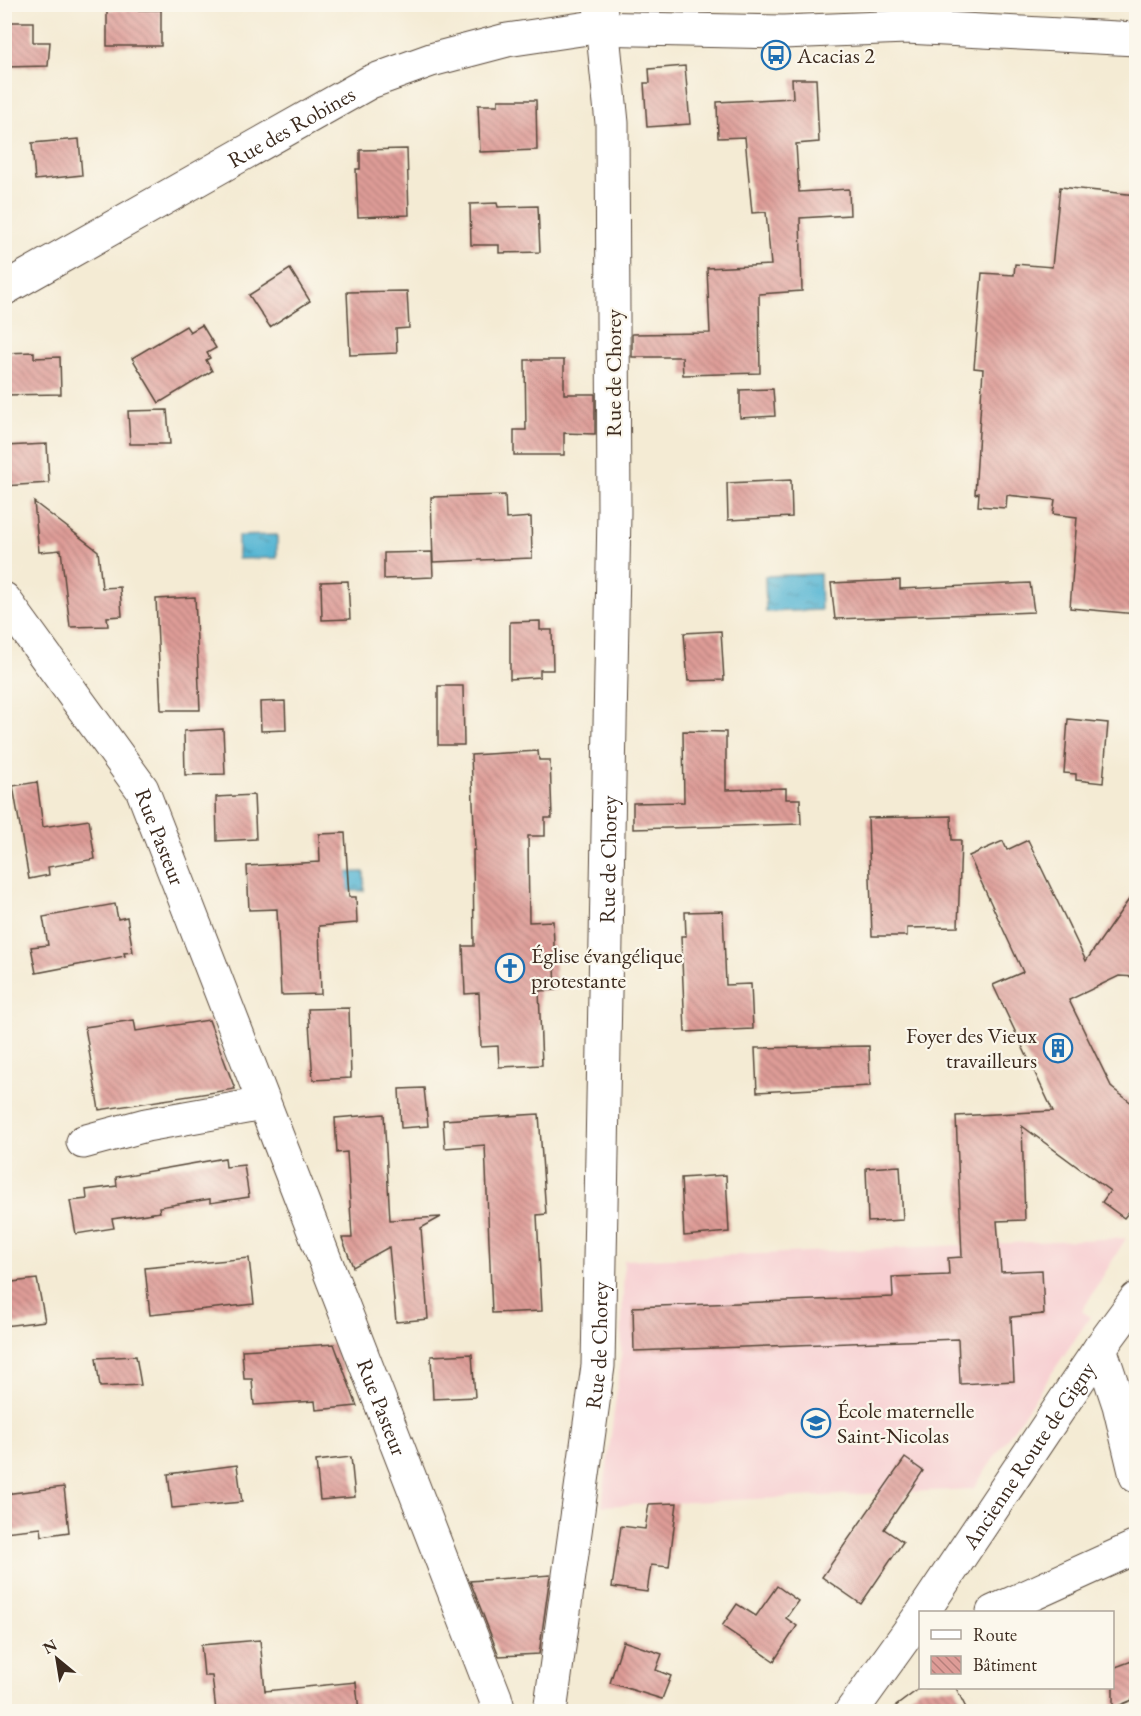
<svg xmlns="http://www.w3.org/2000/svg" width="1141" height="1716" font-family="'EB Garamond',serif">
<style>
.built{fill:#f7cfd2}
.water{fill:url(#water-ripples);stroke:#487078;stroke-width:1.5}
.building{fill:url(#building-back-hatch)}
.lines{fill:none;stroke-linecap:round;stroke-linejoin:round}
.minor-casing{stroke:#574739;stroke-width:35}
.minor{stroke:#fff;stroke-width:33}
.labels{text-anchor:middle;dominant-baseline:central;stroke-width:4.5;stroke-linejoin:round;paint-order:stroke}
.poi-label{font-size:22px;fill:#3b2a1e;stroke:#fbf7ec;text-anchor:start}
.street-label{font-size:22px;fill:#3b2a1e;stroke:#fbf7ec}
</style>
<defs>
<pattern id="water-ripples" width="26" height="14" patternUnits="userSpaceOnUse" patternTransform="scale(1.5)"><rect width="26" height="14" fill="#55b5d3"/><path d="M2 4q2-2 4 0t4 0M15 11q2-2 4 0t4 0" fill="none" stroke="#4893ab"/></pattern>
<pattern id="building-back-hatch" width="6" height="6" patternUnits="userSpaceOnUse" patternTransform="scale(1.5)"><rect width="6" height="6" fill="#de9c97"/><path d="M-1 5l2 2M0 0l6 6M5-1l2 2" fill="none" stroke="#b57f7b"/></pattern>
</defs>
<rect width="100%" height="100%" fill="#fbf7ec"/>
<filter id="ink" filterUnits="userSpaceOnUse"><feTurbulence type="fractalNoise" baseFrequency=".0167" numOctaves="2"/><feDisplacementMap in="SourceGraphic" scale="12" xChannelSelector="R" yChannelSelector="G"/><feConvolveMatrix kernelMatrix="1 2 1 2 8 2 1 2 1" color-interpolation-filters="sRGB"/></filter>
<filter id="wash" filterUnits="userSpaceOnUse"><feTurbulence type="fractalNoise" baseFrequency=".008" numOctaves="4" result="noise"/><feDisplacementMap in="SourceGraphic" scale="24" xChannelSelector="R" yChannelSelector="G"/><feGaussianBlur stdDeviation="1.35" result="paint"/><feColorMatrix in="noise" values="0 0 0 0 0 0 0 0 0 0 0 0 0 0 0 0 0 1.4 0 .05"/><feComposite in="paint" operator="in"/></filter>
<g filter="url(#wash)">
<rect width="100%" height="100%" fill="#f4ebd4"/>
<polygon class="built" points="1126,1238 1082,1311 1090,1317 973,1489 602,1506 621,1356 624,1260"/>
<g class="water">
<polygon points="277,535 277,558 238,559 238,536"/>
<polygon points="820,574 821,610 766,612 765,576"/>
<polygon points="364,872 364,891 331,891 331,873"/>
</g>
<g id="blocks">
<g class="building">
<rect x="107" y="10" width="54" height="36"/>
<polygon points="4,22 33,22 33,42 50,42 48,66 4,67"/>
<polygon points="685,66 690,124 647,127 644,83 650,83 649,69"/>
<polygon points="792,79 816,79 819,142 796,144 799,192 849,189 850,215 800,218 802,291 759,294 760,373 683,375 682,357 632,357 632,334 710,333 707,268 771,265 766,212 752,213 745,137 718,138 717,102 793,98"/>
<polygon points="498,100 536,100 537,150 480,152 478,105 498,105"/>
<polygon points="79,139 82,175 35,180 32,143"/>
<polygon points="407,149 409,215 358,217 356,169 360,169 360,150"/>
<polygon points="1060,187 1137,195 1137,614 1070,608 1077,517 1053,514 1055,500 1007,495 1006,508 978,506 979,493 975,494 983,369 974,368 982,273 1014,275 1015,264 1052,267"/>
<polygon points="497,203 498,207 538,206 540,252 499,253 499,245 471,245 470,204"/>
<polygon points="290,269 310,301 270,327 249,295"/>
<polygon points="407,291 409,328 396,329 397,353 350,355 347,292"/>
<polygon points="202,325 216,348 207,353 210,358 206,360 212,371 159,403 132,358 186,326 190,332"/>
<polygon points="34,352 34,358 60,357 61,394 4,395 4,353"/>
<polygon points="525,360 564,360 564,394 595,394 595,434 564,433 564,455 514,455 514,430 526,430"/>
<polygon points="773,389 775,416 740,418 740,390"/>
<polygon points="167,410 170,444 130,444 128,411"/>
<polygon points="47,444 49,483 4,486 4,446"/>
<polygon points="791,480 792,517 728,520 727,483"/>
<polygon points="505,495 506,519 531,517 532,558 433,562 431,497"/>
<polygon points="34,502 98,551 102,588 120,587 122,616 107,617 108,626 70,627 61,550 39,552"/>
<polygon points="432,552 433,577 384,579 384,553"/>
<polygon points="900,580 900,589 1030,583 1034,612 835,619 831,583"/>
<polygon points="348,581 350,619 322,620 321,582"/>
<polygon points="195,597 200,710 161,710 156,599"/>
<polygon points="540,621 540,630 552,630 553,670 540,670 540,677 510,679 510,622"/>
<polygon points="721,631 724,680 688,681 684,633"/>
<polygon points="438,686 463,686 464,745 438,745"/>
<polygon points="285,701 286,730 261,731 260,702"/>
<polygon points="1068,719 1108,723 1103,783 1076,780 1076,774 1064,773"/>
<polygon points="223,729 225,774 185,775 184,731"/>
<polygon points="683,731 726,732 726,790 786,788 786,799 800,799 801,824 633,829 633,803 684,802"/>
<polygon points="538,751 539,760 550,760 552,818 545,818 545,836 528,836 529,922 553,921 556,990 539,991 542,1065 499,1067 498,1046 481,1047 479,993 465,994 463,946 474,946 473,850 475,850 471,755"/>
<polygon points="37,782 43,827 89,820 95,859 48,867 49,875 29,879 13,786"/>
<polygon points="254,795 256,839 217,841 216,797"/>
<polygon points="951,816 952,840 961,840 958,927 907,928 907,936 872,936 868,818"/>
<polygon points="345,833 349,897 356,897 357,923 319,926 321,994 281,995 277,909 249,910 247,866 320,862 319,834"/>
<polygon points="1028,840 1086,961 1137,888 1137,977 1119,976 1069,1000 1112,1088 1137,1107 1137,1211 1132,1208 1124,1218 1102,1202 1110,1191 1022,1126 1025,1220 997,1221 1001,1272 1042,1270 1044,1314 1011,1317 1014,1381 960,1384 958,1339 634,1351 633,1307 893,1297 892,1277 949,1275 948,1258 962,1257 956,1116 1053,1111 993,985 1023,972 969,856 1003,841 1007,850"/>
<polygon points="115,904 118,919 127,917 133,952 124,953 125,956 36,973 31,947 48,945 43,917"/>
<polygon points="723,911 726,985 751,984 753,1029 685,1032 681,936 686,936 685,912"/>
<polygon points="349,1008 351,1078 313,1080 308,1009"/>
<polygon points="134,1020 136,1031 209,1020 235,1089 99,1110 85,1027"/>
<polygon points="869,1046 870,1086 757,1092 755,1048"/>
<polygon points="424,1088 428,1126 401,1128 399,1089"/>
<polygon points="384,1114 390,1220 441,1217 421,1228 428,1319 396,1322 389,1247 353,1267 342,1238 352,1238 347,1152 337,1153 335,1118"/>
<polygon points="539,1114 546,1214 537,1215 542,1311 492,1313 485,1145 445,1148 443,1120"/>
<polygon points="225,1158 226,1167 244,1165 249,1197 210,1203 210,1199 159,1207 160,1212 112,1219 114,1228 76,1234 70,1201 87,1199 86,1190 117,1186 116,1177"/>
<polygon points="900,1166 903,1220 868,1222 866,1168"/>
<polygon points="726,1175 729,1232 684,1236 681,1178"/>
<polygon points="249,1258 254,1304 150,1315 145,1268"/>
<polygon points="37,1279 45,1321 4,1326 4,1283"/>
<polygon points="334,1344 357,1406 316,1410 315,1401 254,1405 252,1379 244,1379 242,1350"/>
<polygon points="472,1354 475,1397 433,1399 431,1356"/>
<polygon points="136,1356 141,1385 100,1387 96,1358"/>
<polygon points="351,1457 355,1497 320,1500 316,1461"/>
<polygon points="905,1458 923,1471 884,1529 903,1542 861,1604 822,1577"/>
<polygon points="237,1465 242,1502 172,1508 168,1474"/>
<polygon points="64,1487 69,1532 42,1536 41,1528 4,1532 4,1494"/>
<polygon points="677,1503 669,1567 651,1565 647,1592 612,1587 621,1526 645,1529 649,1504"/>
<polygon points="550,1575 539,1654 499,1656 470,1581"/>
<polygon points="777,1586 798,1601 786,1618 797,1626 774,1661 722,1626 737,1604 756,1616"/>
<polygon points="260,1640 265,1691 356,1682 359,1712 216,1711 212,1676 204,1676 201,1645"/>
<polygon points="623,1641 662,1654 656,1670 671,1676 662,1699 610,1683"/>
<polygon points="1137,1659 1137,1698 1113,1708 1113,1668"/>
<polygon points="920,1688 956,1688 968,1712 888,1712"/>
</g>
</g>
</g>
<g filter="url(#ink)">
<use href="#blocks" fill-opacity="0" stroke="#574739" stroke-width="1.5"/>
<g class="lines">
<g class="minor-casing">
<g id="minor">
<path id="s1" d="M4 289 370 82 431 60 507 40 588 28 783 32 906 27 1136 39"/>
<path id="s2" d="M4 599 142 789 495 1697 499 1712"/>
<polyline points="83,1142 146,1125 263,1104"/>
<polyline points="1100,1348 1119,1405 1136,1476"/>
<path id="s3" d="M923 1612 1100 1348 1136 1299"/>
<polyline points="993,1612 1136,1547"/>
<path id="s4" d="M550 1712 598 1366 614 512 612 123 600 4"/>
<polyline points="851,1712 920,1616"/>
</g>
</g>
<use href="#minor" class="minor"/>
</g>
</g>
<defs>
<g id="bus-ring" transform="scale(1.5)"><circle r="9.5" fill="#fbf7ec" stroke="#1f6fb2" stroke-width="1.5"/><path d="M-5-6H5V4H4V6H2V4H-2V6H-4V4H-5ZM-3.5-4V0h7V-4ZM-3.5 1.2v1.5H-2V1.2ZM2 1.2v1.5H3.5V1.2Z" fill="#1f6fb2"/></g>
<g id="church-ring" transform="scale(1.5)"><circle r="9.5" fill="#fbf7ec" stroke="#1f6fb2" stroke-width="1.5"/><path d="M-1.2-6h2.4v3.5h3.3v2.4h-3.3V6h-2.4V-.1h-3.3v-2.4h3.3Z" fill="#1f6fb2"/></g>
<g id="building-ring" transform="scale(1.5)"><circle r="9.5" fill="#fbf7ec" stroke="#1f6fb2" stroke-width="1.5"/><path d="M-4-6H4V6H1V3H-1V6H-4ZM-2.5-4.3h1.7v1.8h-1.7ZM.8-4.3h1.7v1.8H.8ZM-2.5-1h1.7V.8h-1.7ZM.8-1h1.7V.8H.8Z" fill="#1f6fb2"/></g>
<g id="school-ring" transform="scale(1.5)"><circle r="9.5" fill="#fbf7ec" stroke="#1f6fb2" stroke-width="1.5"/><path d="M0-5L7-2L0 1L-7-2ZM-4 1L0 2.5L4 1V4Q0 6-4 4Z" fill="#1f6fb2"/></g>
</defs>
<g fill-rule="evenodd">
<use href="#bus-ring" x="776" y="55"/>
<use href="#church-ring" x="510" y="968"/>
<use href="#building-ring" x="1058" y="1048"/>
<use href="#school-ring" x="816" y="1423"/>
</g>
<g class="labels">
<g class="poi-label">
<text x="797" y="55">Acacias 2</text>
<text x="531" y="955">Église évangélique<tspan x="531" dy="25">protestante</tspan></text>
<text x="1037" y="1035" text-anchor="end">Foyer des Vieux<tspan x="1037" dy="25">travailleurs</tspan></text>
<text x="837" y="1410">École maternelle<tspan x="837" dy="25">Saint-Nicolas</tspan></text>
</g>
<g class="street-label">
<text stroke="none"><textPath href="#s1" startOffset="330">Rue des Robines</textPath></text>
<text transform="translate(613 373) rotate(-90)">Rue de Chorey</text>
<text stroke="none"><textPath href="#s2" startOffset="286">Rue Pasteur</textPath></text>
<text stroke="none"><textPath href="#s4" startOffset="856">Rue de Chorey</textPath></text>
<text stroke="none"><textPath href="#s4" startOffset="370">Rue de Chorey</textPath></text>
<text stroke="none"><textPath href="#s2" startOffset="898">Rue Pasteur</textPath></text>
<text stroke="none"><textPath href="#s3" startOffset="189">Ancienne Route de Gigny</textPath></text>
</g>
</g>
<rect width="1141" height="1716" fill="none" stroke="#fbf7ec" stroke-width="24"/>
<rect x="919" y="1611" width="195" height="78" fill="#fbf7ec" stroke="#aea59a" stroke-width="1.5"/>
<rect x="931" y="1630" width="30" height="9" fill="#ffffff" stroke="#aea59a" stroke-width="1.5"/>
<text x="973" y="1641" font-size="18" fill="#3b2a1e">Route</text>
<rect x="931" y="1656" width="30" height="18" fill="url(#building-back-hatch)" stroke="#aea59a" stroke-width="1.5"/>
<text x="973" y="1671" font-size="18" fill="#3b2a1e">Bâtiment</text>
<g transform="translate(57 1659) rotate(330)" stroke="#fbf7ec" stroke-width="4.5" paint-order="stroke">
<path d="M0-4.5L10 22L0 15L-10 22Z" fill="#3b2a1e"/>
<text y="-9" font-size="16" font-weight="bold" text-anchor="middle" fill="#3b2a1e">N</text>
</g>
</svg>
